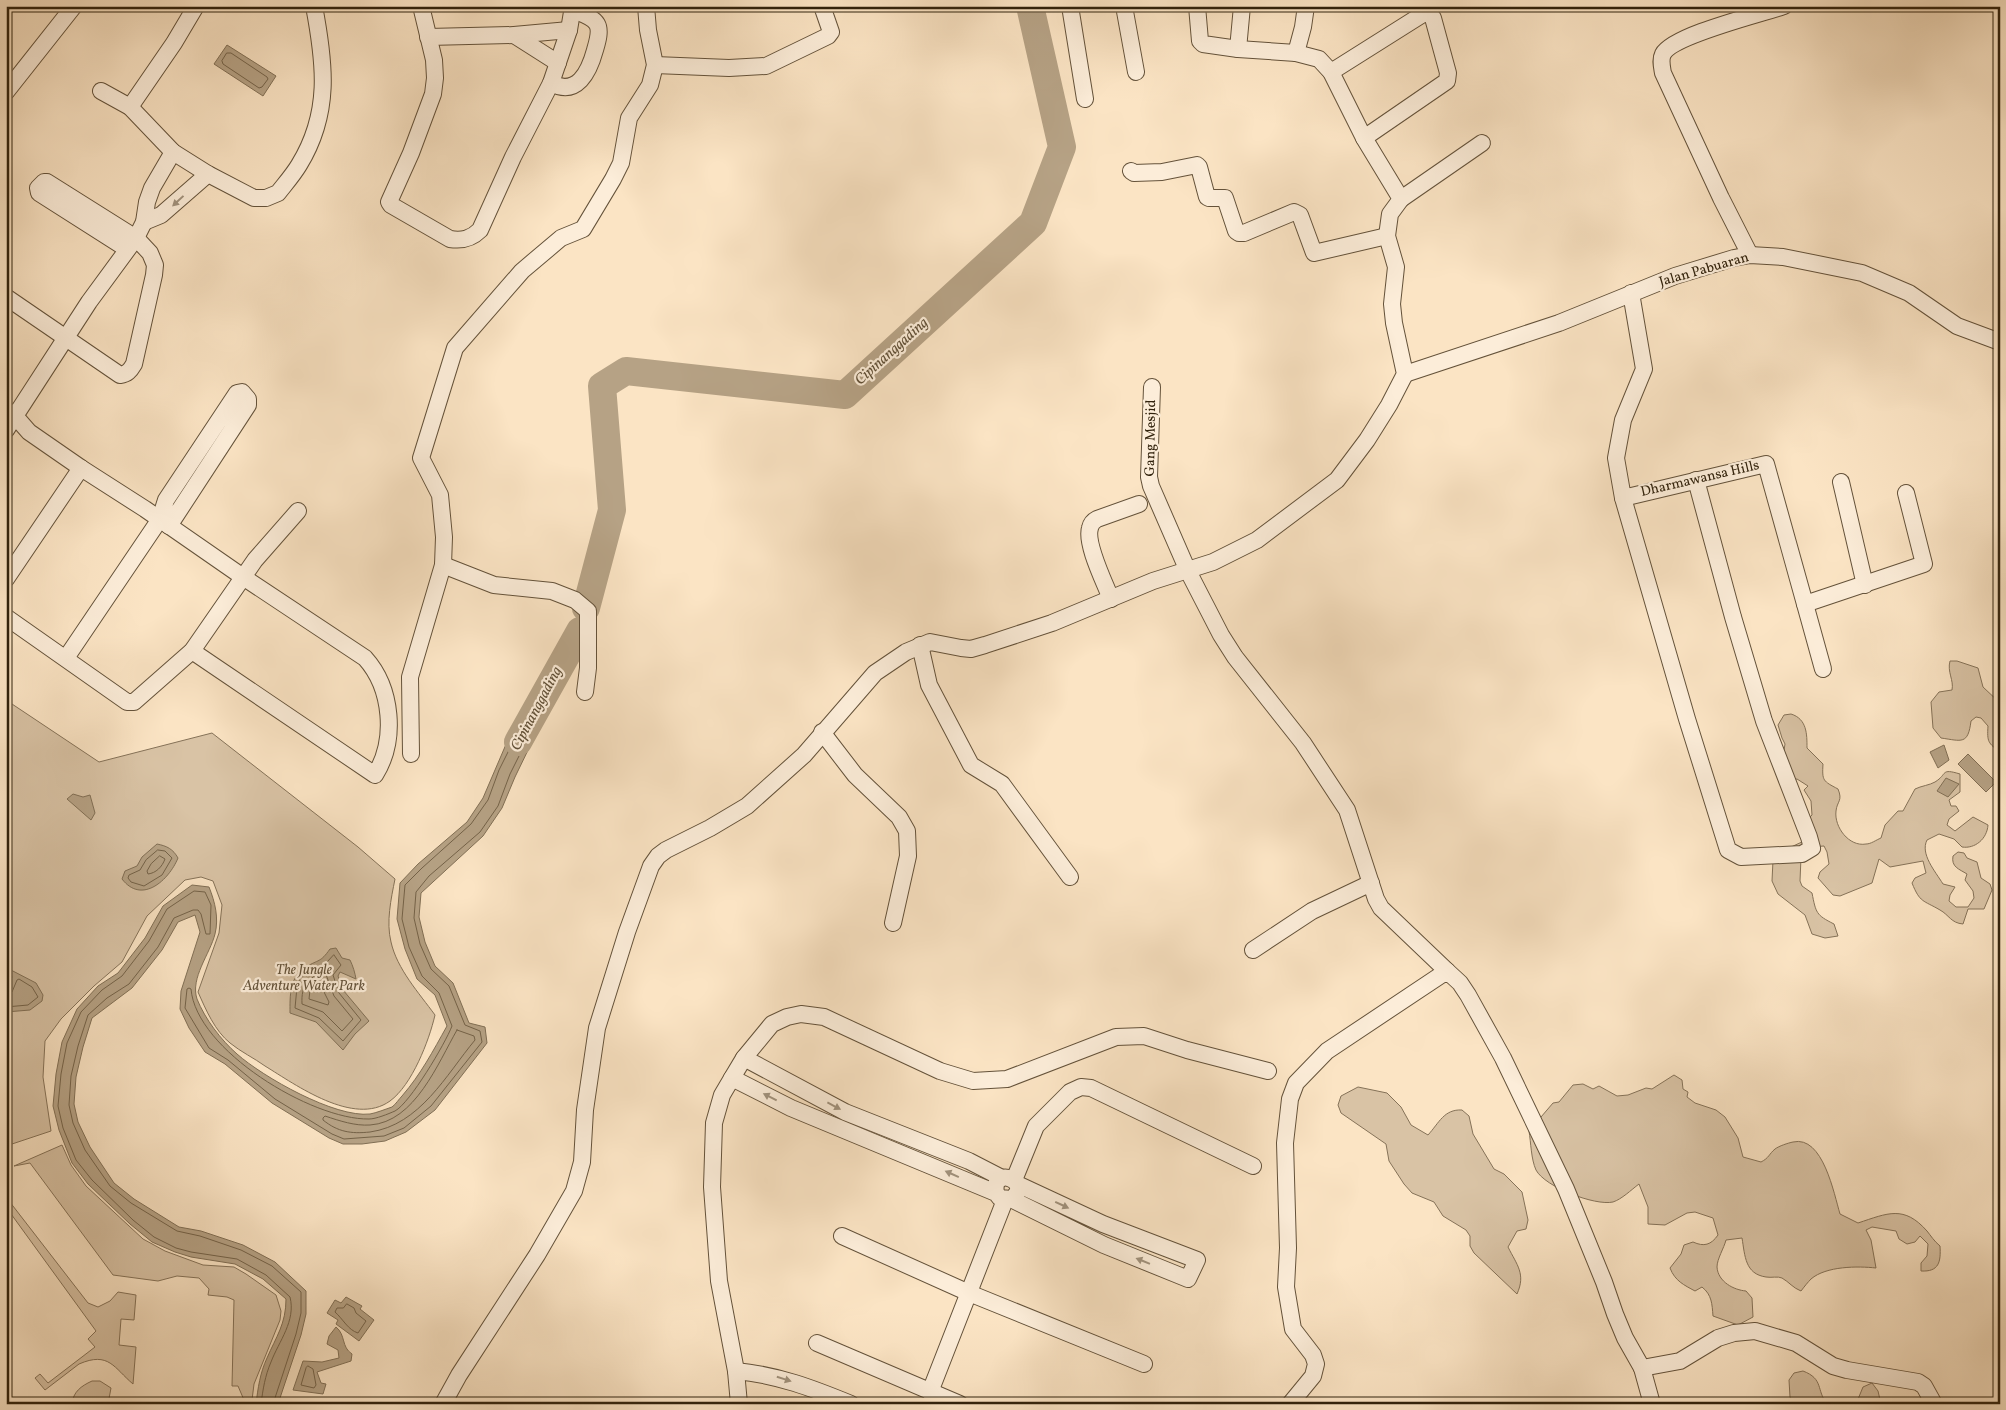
<svg xmlns="http://www.w3.org/2000/svg" width="2006" height="1410" font-family="Vollkorn,serif">
<style>
.green{fill:#d9c3a5;stroke:#857258}
.water{fill:#b6a285;stroke:#816f55}
.lines{fill:none;stroke-linecap:round;stroke-linejoin:round}
.shore{stroke:#746248;stroke-width:1}
.river{stroke:#b6a285;stroke-width:28}
.minor-casing{stroke:#64523a;stroke-width:18}
.minor{stroke:#fcedd9;stroke-width:16}
.oneway{fill:#a1927d}
.labels{text-anchor:middle;dominant-baseline:central;stroke-width:4.5;stroke-linejoin:round;paint-order:stroke}
.street-label{font-size:14px;fill:#31220c;stroke:#fcedd9}
.park-label{font-size:14px;font-style:italic;fill:#63523a;stroke:#fcedd9}
.water-label{font-size:15px;font-style:italic;fill:#604f36;stroke:#fcedd9}
</style>
<rect width="100%" height="100%" fill="#fbe4c4"/>
<filter id="stains"><feTurbulence type="fractalNoise" baseFrequency=".004" numOctaves="4"/><feColorMatrix values="0 0 0 0 .2 0 0 0 0 .09 0 0 0 0 .02 0 0 0 .5 -.17"/></filter>
<radialGradient id="worn" r=".72"><stop offset=".6" stop-color="#630" stop-opacity="0"/><stop offset="1" stop-color="#630" stop-opacity=".3"/></radialGradient>
<g class="green">
<path d="M1950 661H1957L1978 668 1983 687 2000 703V752C1988 743 1987 742 1988 726L1981 718 1976 717 1971 721C1968 745 1962 741 1941 738L1933 728 1931 702 1939 692 1952 690C1954 680 1947 672 1950 661Z"/>
<path d="M6 700 99 762 212 733 358 847 395 879C391 899 386 922 391 942 397 969 419 993 435 1015 429 1041 412 1085 390 1101 354 1127 296 1085 265 1066 254 1058 241 1052 230 1043 215 1031 206 1010 198 992L219 933 222 905 213 881 201 877 185 880 147 916 122 962 94 986 61 1019 45 1041 43 1077 51 1131 6 1146Z"/>
<path d="M1791 714C1807 719 1807 734 1807 748L1823 764C1822 781 1823 781 1838 789 1843 801 1837 801 1836 811 1834 827 1849 847 1866 844 1871 844 1876 840 1881 838L1885 825 1898 811H1903L1915 789C1921 786 1930 785 1935 782 1948 774 1940 768 1960 774V792L1949 800 1951 806H1956L1959 811 1949 819 1947 825 1955 831 1973 817 1988 825C1987 839 1975 849 1962 847L1954 839 1939 834 1927 840C1920 854 1935 871 1943 884L1955 887 1950 895 1949 901 1956 907H1968L1974 898 1973 891 1965 880 1967 874C1959 869 1951 867 1953 856L1958 852 1964 853 1967 858 1977 862 1981 878 1990 884 1992 890 1984 909H1968L1963 924C1951 923 1949 915 1940 910 1923 900 1920 903 1912 883L1915 878 1926 873 1923 861 1890 867 1879 859 1872 883 1840 896 1833 895 1818 878 1820 872 1829 864 1827 852 1824 846 1810 847 1801 857 1800 881 1802 886 1812 893C1816 913 1816 915 1834 924L1838 936 1825 938 1812 934 1805 915 1778 894 1772 881 1773 860 1776 854 1804 841 1811 832 1810 817 1812 815 1811 801 1804 790 1808 786 1797 779 1784 781 1780 775 1785 744 1782 738 1778 725 1784 715Z"/>
<path d="M1674 1075 1682 1080 1683 1089 1688 1092 1687 1097 1695 1103 1716 1110 1725 1117 1738 1138 1743 1157 1761 1162C1769 1158 1769 1154 1775 1149 1779 1146 1788 1143 1793 1142 1823 1135 1834 1194 1840 1214L1858 1223C1888 1213 1904 1205 1927 1231 1931 1236 1934 1241 1940 1246 1941 1262 1939 1272 1921 1271V1263L1927 1256 1928 1244 1920 1236 1915 1242 1907 1244 1899 1239 1896 1231 1872 1227 1866 1230 1871 1240 1876 1268C1858 1266 1826 1266 1811 1279 1808 1282 1804 1287 1801 1291 1793 1288 1789 1282 1782 1278 1778 1276 1771 1278 1766 1277 1745 1274 1745 1256 1742 1238L1726 1240C1724 1248 1717 1259 1717 1267 1718 1282 1734 1290 1746 1291L1752 1298 1753 1317 1738 1325 1713 1316C1712 1304 1712 1295 1702 1287L1695 1291C1684 1285 1675 1281 1670 1268L1681 1254 1684 1245 1693 1242C1704 1247 1711 1245 1718 1235L1713 1218 1695 1212 1687 1213 1665 1225 1648 1224V1207L1639 1184C1631 1190 1622 1199 1613 1202 1595 1206 1545 1187 1536 1170 1531 1159 1531 1143 1529 1131L1553 1103 1559 1102 1573 1085 1583 1084 1593 1089 1599 1086 1617 1096 1628 1095 1646 1088 1652 1089Z"/>
<path d="M1358 1087 1387 1093 1401 1107 1411 1125 1428 1135C1439 1123 1444 1109 1462 1110L1469 1116 1473 1134 1494 1169 1504 1174 1522 1192 1528 1220 1526 1229 1517 1231 1508 1247C1517 1265 1526 1274 1517 1294L1474 1253 1470 1246V1236L1466 1230 1443 1216 1434 1202 1412 1193 1404 1184 1389 1161 1386 1144 1341 1113 1338 1105 1341 1096Z"/>
<polygon points="62,1145 71,1165 86,1186 143,1239 165,1251 203,1265 234,1267 246,1274 276,1295 281,1311 280,1320 254,1384 252,1400 244,1400 238,1386 232,1386 234,1300 227,1297 208,1295 209,1289 199,1278 177,1276 158,1281 113,1275 30,1163 14,1166"/>
<path d="M6 1197 88 1303 98 1307 110 1301 118 1292 136 1295 134 1320 121 1319 119 1345 136 1347 133 1384C114 1368 109 1351 79 1364L45 1390 35 1378 40 1374 48 1383 95 1347 88 1339 96 1331 6 1207Z"/>
<path d="M1803 1371C1824 1379 1816 1390 1827 1404H1793L1790 1397 1789 1380 1794 1373Z"/>
<path d="M92 1381H100L111 1388 108 1404H72C73 1392 81 1386 92 1381Z"/>
<polygon points="1872,1383 1878,1391 1881,1404 1856,1404 1863,1387"/>
</g>
<g class="water">
<polygon points="227,45 276,76 263,96 214,64"/>
<path d="M527 704 546 713 515 777 502 808 483 836 421 893 419 917 425 942 435 966 453 983 469 1023 485 1027 487 1043 435 1110 406 1132 385 1141 362 1144H343L329 1138 272 1103 225 1064 205 1052 189 1028 180 1009 181 991 200 932 195 915 178 922 162 950 132 988 92 1018 83 1047 76 1077 74 1104 78 1122 90 1147 114 1183 134 1199 179 1227 201 1231 243 1245 275 1262 306 1291V1314L301 1335 278 1404H256C258 1388 260 1373 267 1358 276 1337 286 1324 286 1299L263 1279 235 1264 191 1257 175 1252 152 1242 130 1224 88 1184 72 1163 59 1130 53 1106 56 1074 62 1042 77 1009 98 986 118 973 145 938 163 906 192 885 209 887C215 902 219 918 215 934 210 954 190 978 197 999 205 1019 221 1040 237 1054 263 1077 335 1118 370 1114 376 1113 386 1109 392 1107 396 1104 399 1099 402 1096 421 1074 433 1051 447 1026L435 995 417 979 405 949 397 919 400 883 418 864 467 822 483 798 507 742Z"/>
<polygon points="1944,745 1949,760 1938,768 1930,752"/>
<polygon points="1968,754 1996,782 1986,792 1958,764"/>
<polygon points="1946,778 1959,784 1948,797 1937,791"/>
<polygon points="73,794 83,797 90,795 95,813 91,820 67,799"/>
<path d="M157 844C167 846 173 849 178 858 169 880 142 905 122 879L125 871 137 866 142 857Z"/>
<path d="M336 948 342 958 350 960C353 966 355 973 356 979L340 972 338 976 343 990 369 1021 355 1034 343 1050 316 1022 290 1013C290 996 289 977 306 967 319 959 320 963 330 949Z"/>
<polygon points="9,969 36,983 43,995 42,1001 30,1010 6,1012 6,991 12,977"/>
<polygon points="346,1297 362,1306 360,1309 374,1320 359,1341 336,1324 338,1320 327,1313 335,1300 341,1303"/>
<path d="M336 1327C346 1335 341 1347 352 1354L351 1361 317 1372 321 1383 326 1384 323 1394 293 1390 303 1361 322 1362 339 1358 338 1350 327 1344 329 1336Z"/>
</g>
<g class="lines">
<g class="shore">
<polygon points="227,53 231,53 267,77 268,79 262,87 259,88 223,64 222,61"/>
<path d="M531 711 538 715V718L510 774 498 806 480 832 429 876 416 892 414 918 420 944 431 969 449 986 465 1025 480 1031 482 1042 431 1106 404 1128 384 1136 344 1139 332 1134 275 1099 228 1060 209 1048 185 1008 187 989 189 988 191 989C196 1050 312 1120 369 1119 376 1119 388 1114 395 1111 410 1103 445 1044 452 1026L439 993 422 976 409 947 402 919 405 885 422 868 471 824 488 800 499 770 528 712Z"/>
<polygon points="158,850 165,851 172,858 162,875 144,886 131,882 128,878 129,875 140,870 146,860"/>
<path d="M160 856 165 859C162 867 156 873 148 874L147 871 151 864Z"/>
<polygon points="334,955 341,965 333,975 339,993 361,1020 343,1041 319,1018 295,1008 297,987 300,978 309,971 325,964"/>
<path d="M325 972 334 996 353 1019 342 1031 323 1012 302 1004C301 985 308 977 325 972Z"/>
<polygon points="316,983 320,984 329,1002 328,1005 309,999 310,990"/>
<polyline points="6,994 12,992 17,980 19,979 32,987 38,997 28,1005 6,1007"/>
<path d="M457 1030 474 1036 475 1040C446 1075 420 1125 370 1132 351 1134 338 1132 323 1120V1118L325 1116C340 1121 355 1126 370 1125 415 1122 438 1063 457 1030Z"/>
<path d="M347 1304 354 1308 356 1313 366 1321 358 1333C348 1330 343 1319 335 1312L337 1308H343Z"/>
<polygon points="308,1366 313,1369 316,1385 314,1388 301,1385 306,1368"/>
<path d="M261 1404C263 1389 265 1376 271 1362 279 1341 296 1321 290 1297L266 1275 237 1259 191 1252 176 1248 154 1237 133 1220 92 1180 76 1160 63 1128 58 1106 61 1074 67 1043 81 1012 102 990 122 976 149 941 167 909 194 891 205 892 211 905 210 934H206L201 914 198 910H193L174 918 158 947 129 984 107 998 88 1015 78 1046 71 1076 69 1105 73 1123 85 1150 110 1186 131 1203 177 1231 200 1236 241 1250 272 1266 301 1292V1313L296 1334 273 1404"/>
</g>
<g class="river">
<polyline points="586,608 612,510 602,386 626,371 845,395 1033,223 1062,147 1030,6"/>
<polyline points="518,742 580,631"/>
</g>
<g class="minor-casing">
<g id="minor">
<path d="M421 6 434 60 435 78 433 94 411 153 389 202 391 205 450 239C462 241 471 239 480 230L513 157 551 83 569 30 573 6"/>
<polyline points="1070,6 1085,99"/>
<polyline points="1124,6 1136,72"/>
<polyline points="514,35 558,63"/>
<polyline points="428,37 514,35 569,30"/>
<polyline points="1238,49 1242,6"/>
<polyline points="1296,53 1303,27 1306,6"/>
<polyline points="655,65 729,68 766,66 828,36 831,32 822,6"/>
<polyline points="1331,72 1423,14 1429,14 1433,18 1448,73 1447,81 1364,138"/>
<path d="M551 83C577 97 589 72 595 50 597 43 601 31 597 24 593 17 580 13 573 10"/>
<path d="M101 91 130 107 173 152 208 174 254 198H266L278 193C285 184 293 175 299 165 331 113 325 64 314 6"/>
<polyline points="6,92 74,6"/>
<polyline points="130,107 174,43 196,6"/>
<polyline points="1131,171 1134,173 1162,172 1197,165 1199,167 1207,197 1209,198 1225,198 1236,231 1239,233 1244,233 1294,212 1300,215 1314,253 1387,236"/>
<polyline points="1401,199 1482,143"/>
<polyline points="144,222 161,215 208,174"/>
<path d="M1750 255 1721 198 1663 73C1662 67 1660 60 1663 54 1673 35 1761 14 1784 6"/>
<polyline points="1631,293 1644,369 1623,420 1616,458 1623,498 1766,464 1805,604 1924,564 1906,493"/>
<path d="M6 297 120 375C127 374 130 371 134 364L154 275 155 265 150 253 136 238 47 182H44L38 188 39 193 127 249"/>
<polyline points="1405,374 1559,323 1675,276 1734,258 1750,255 1783,257 1862,273 1909,293 1957,326 2000,342"/>
<polyline points="1152,387 1149,477 1151,486 1188,571 1221,635 1235,657 1303,743 1347,810 1376,899 1381,908 1447,971"/>
<path d="M6 410 15 416 29 432 81 468 145 509 243 577 365 658C392 688 397 740 375 775L192 651"/>
<polyline points="6,430 89,302 136,238 144,222 147,202 152,188 173,152"/>
<polyline points="1841,482 1865,585"/>
<polyline points="1623,498 1687,719 1728,850 1741,857 1802,854 1812,848 1809,837 1764,721 1733,617 1696,480"/>
<polyline points="443,565 494,585 552,591 575,600 588,611 588,668 585,692"/>
<polyline points="6,579 81,468"/>
<path d="M1111 599C1105 583 1085 544 1090 528 1091 523 1093 521 1097 519L1139 504"/>
<polyline points="1805,604 1823,669"/>
<polyline points="6,617 127,702 134,702 192,651 255,560 298,511"/>
<polyline points="920,645 929,685 971,765 1002,784 1070,877"/>
<polyline points="66,658 160,519 166,500 237,393 242,392 248,399 248,405 169,526"/>
<polyline points="822,732 855,775 899,817 907,831 908,856 893,923"/>
<polyline points="411,754 410,677 443,565 444,537 440,495 421,458 455,348 522,271 561,238 583,229 613,179 621,163 629,118 650,85 655,65 648,30 646,6"/>
<polyline points="1253,950 1312,911 1371,883"/>
<polyline points="744,1058 845,1112 969,1161 1002,1178"/>
<path d="M732 1078 791 1108 996 1193 1000 1198 1011 1199C1035 1182 991 1164 996 1193"/>
<polyline points="1014,1180 1036,1126 1070,1092 1081,1087 1091,1088 1253,1166"/>
<polyline points="1011,1199 1104,1245 1188,1279 1197,1260 1103,1224 1017,1184"/>
<polyline points="842,1236 969,1293 1144,1364"/>
<polyline points="817,1343 960,1404"/>
<polyline points="1642,1368 1652,1404"/>
<path d="M736 1371C778 1375 812 1388 851 1404"/>
<polyline points="930,1392 1005,1200"/>
<polyline points="443,1404 459,1375 537,1255 574,1191 582,1162 585,1110 597,1028 627,932 651,866 658,856 666,850 710,828 747,806 804,755 875,673 906,652 930,642 961,648 971,649 985,645 1052,623 1153,581 1213,562 1257,540 1337,480 1367,440 1389,405 1405,374 1394,323 1392,304 1396,267 1387,236 1390,214 1401,199 1364,138 1331,72 1319,59 1296,53 1238,49 1203,44 1200,41 1197,6"/>
<polyline points="739,1404 736,1371 719,1281 712,1187 714,1123 722,1095 732,1078 744,1058 772,1024 787,1017 801,1014 824,1017 940,1071 973,1081 1007,1079 1116,1037 1144,1036 1187,1050 1268,1071"/>
<polyline points="1290,1404 1313,1376 1316,1364 1313,1355 1293,1329 1286,1287 1288,1248 1285,1143 1290,1099 1296,1083 1327,1051 1447,971 1460,983 1468,995 1503,1058 1566,1189 1604,1282 1615,1314 1625,1338 1642,1368 1680,1361 1718,1338 1734,1333 1755,1331 1796,1343 1833,1366 1847,1370 1918,1382 1924,1386 1934,1404"/>
</g>
</g>
<use href="#minor" class="minor"/>
</g>
<defs><path id="oneway-solid" d="M-6-.8H1V-3.2L6.5 0L1 3.2V.8H-6Z" transform="scale(1.25)"/></defs>
<g class="oneway">
<use href="#oneway-solid" transform="translate(178 201) rotate(137)"/>
<use href="#oneway-solid" transform="translate(770 1097) rotate(-153)"/>
<use href="#oneway-solid" transform="translate(834 1106) rotate(28)"/>
<use href="#oneway-solid" transform="translate(952 1174) rotate(-156)"/>
<use href="#oneway-solid" transform="translate(1062 1205) rotate(25)"/>
<use href="#oneway-solid" transform="translate(1143 1261) rotate(-158)"/>
<use href="#oneway-solid" transform="translate(784 1379) rotate(17)"/>
</g>
<g class="labels">
<g class="street-label">
<text transform="translate(1704 270) rotate(-16)">Jalan Pabuaran</text>
<text transform="translate(1151 438) rotate(-89)">Gang Mesjid</text>
<text transform="translate(1700 479) rotate(-13)">Dharmawansa Hills</text>
</g>
<g class="park-label">
<text x="304" y="970">The Jungle<tspan x="304" dy="16">Adventure Water Park</tspan></text>
</g>
<g class="water-label">
<text transform="translate(892 352) rotate(-42)">Cipinanggading</text>
<text transform="translate(537 709) rotate(-62)">Cipinanggading</text>
</g>
</g>
<rect width="2006" height="1410" fill="none" stroke="#fbe4c4" stroke-width="25"/>
<rect x="8" y="8" width="1991" height="1395" fill="none" stroke="#31220c" stroke-width="2.5"/>
<rect x="12" y="12" width="1981" height="1385" fill="none" stroke="#31220c"/>
<rect width="100%" height="100%" filter="url(#stains)"/>
<rect width="100%" height="100%" fill="url(#worn)"/>
</svg>
